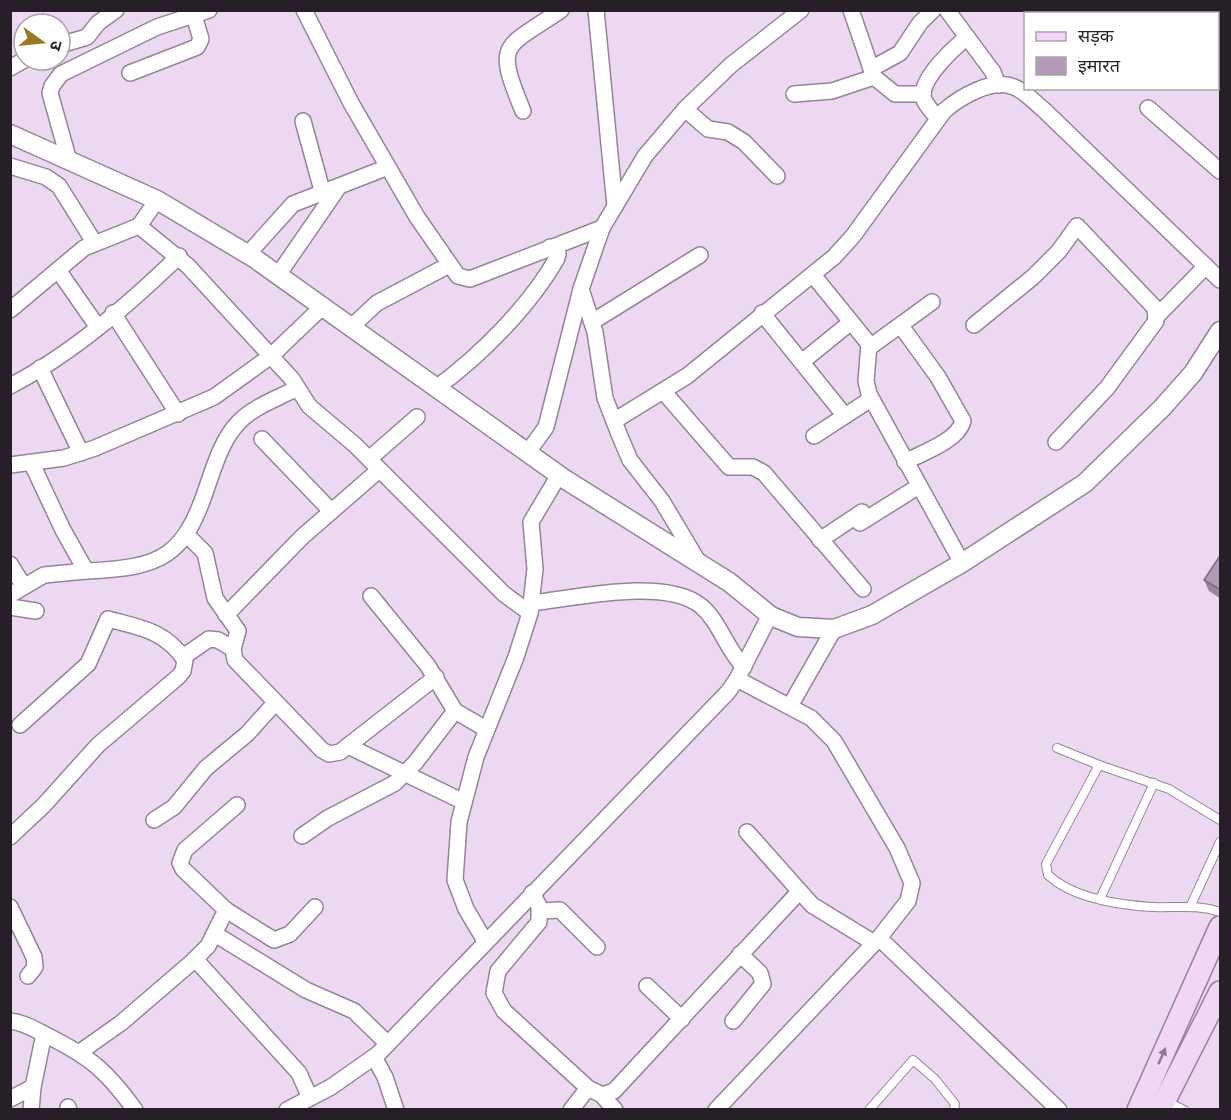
<svg xmlns="http://www.w3.org/2000/svg" width="1231" height="1120" font-family="'Space Grotesk','Noto Sans Devanagari',sans-serif">
<style>
.lines{fill:none;stroke-linecap:round;stroke-linejoin:round}
.service-casing{stroke:#96839a;stroke-width:10}
.minor-casing{stroke:#96839a;stroke-width:18}
.tertiary-casing{stroke:#96839a;stroke-width:21}
.secondary-casing{stroke:#96839a;stroke-width:24}
.service{stroke:#fff;stroke-width:8}
.minor{stroke:#fff;stroke-width:15}
.tertiary{stroke:#fff;stroke-width:18}
.secondary{stroke:#f1d6f6;stroke-width:21}
.wall{fill:#9a849e}
.building{fill:#b399b8;stroke:#7d6b81;stroke-width:1.5}
.oneway{fill:#8c7a8f}
</style>
<rect width="100%" height="100%" fill="#ecd8f0"/>
<g class="lines">
<g class="service-casing">
<g id="service">
<polyline points="1057,748 1099,765 1169,789 1220,820"/>
<path d="M1099 765 1046 864 1048 875C1073 898 1119 905 1152 907 1176 908 1197 904 1220 912"/>
<polyline points="1100,899 1154,783"/>
<polyline points="1191,905 1220,842"/>
<polyline points="1166,1101 1184,1110"/>
<polyline points="869,1110 913,1060 935,1079 955,1104 954,1110"/>
</g>
</g>
<g class="minor-casing">
<g id="minor">
<polyline points="304,10 351,103 417,217 458,276 470,279 602,228"/>
<polyline points="596,10 615,206"/>
<polyline points="851,10 874,77 895,94 923,94"/>
<polyline points="947,10 993,72 998,85"/>
<polyline points="60,45 87,37 98,23 116,10"/>
<polyline points="10,68 24,60"/>
<polyline points="871,69 900,53 920,23 933,10"/>
<polyline points="130,73 197,47 201,39 194,16"/>
<polyline points="794,94 832,91 874,77"/>
<polyline points="1148,108 1220,171"/>
<polyline points="685,109 708,129 728,132 744,142 777,176"/>
<path d="M523 111C494 41 504 49 561 10"/>
<path d="M938 119C934 113 923 103 923 95 923 76 954 48 967 37"/>
<polyline points="303,121 323,194"/>
<polyline points="69,161 50,93 52,86 61,74 157,27 209,10"/>
<polyline points="10,166 46,177 59,186 94,242"/>
<polyline points="139,226 188,266 292,379 309,406 355,445 504,594 530,613"/>
<polyline points="248,254 293,204 388,167"/>
<polyline points="58,270 97,326"/>
<polyline points="278,275 338,188"/>
<polyline points="813,275 869,344 866,381 869,394 962,563"/>
<polyline points="10,310 84,248 139,226 157,200"/>
<polyline points="113,313 178,414"/>
<polyline points="762,313 845,416"/>
<polyline points="1158,315 1206,266"/>
<polyline points="592,322 700,255"/>
<polyline points="974,325 1033,277 1059,251 1077,226 1155,308 1156,321 1107,388 1056,442"/>
<path d="M901 326 938 377 963 421C958 441 922 453 905 462"/>
<polyline points="350,328 377,303 449,265"/>
<polyline points="870,347 932,302"/>
<polyline points="803,361 851,322"/>
<polyline points="40,368 81,453"/>
<path d="M10 386C72 354 129 304 179 256"/>
<path d="M436 388C480 356 530 306 557 258L558 254 550 247"/>
<polyline points="663,391 729,467 753,467 764,473 863,589"/>
<path d="M614 421 687 376 834 257 853 236 944 111C960 97 992 78 1014 87 1025 91 1035 103 1044 110L1220 280"/>
<polyline points="814,436 871,399"/>
<polyline points="262,439 331,511"/>
<polyline points="528,452 546,427 581,289"/>
<polyline points="369,459 417,417"/>
<polyline points="10,465 64,458 95,448 214,397 271,356 321,308"/>
<polyline points="860,523 919,486"/>
<polyline points="187,535 205,553 215,598 238,631 233,649 235,660 322,750 329,754 340,752 436,677"/>
<polyline points="820,540 862,512"/>
<polyline points="699,563 662,501 630,460 619,434 605,398 595,332 581,289 602,228 645,156 685,109 731,65 801,10"/>
<polyline points="10,564 23,585"/>
<path d="M86 571C164 568 185 556 209 481 216 461 223 439 238 423 252 407 279 398 297 388"/>
<polyline points="10,595 44,575 86,571 63,530 32,464"/>
<polyline points="371,596 428,666 455,711 486,729"/>
<path d="M532 603C576 598 665 577 701 606 720 622 726 649 744 667"/>
<polyline points="10,607 36,611"/>
<polyline points="226,615 302,537 379,470"/>
<polyline points="183,657 209,639 218,640 233,649"/>
<polyline points="790,706 834,629"/>
<polyline points="348,746 464,802"/>
<polyline points="237,805 185,850 180,863 183,869 226,910 274,940 290,934 315,907"/>
<polyline points="154,820 174,807 206,768 247,734 275,703"/>
<polyline points="747,832 812,905 874,943"/>
<polyline points="302,836 328,818 395,783 415,763 455,711"/>
<path d="M10 837 44 805 98 745 178 677 183 671 185 660C164 630 141 628 108 619L88 664 20 725"/>
<polyline points="532,893 539,906 539,922 498,971 494,993 504,1011 588,1088 602,1095 614,1091 798,893"/>
<polyline points="10,907 34,957 35,967 28,976"/>
<polyline points="540,911 560,910 597,947"/>
<polyline points="215,934 306,990 354,1011 388,1044"/>
<polyline points="879,938 1059,1110"/>
<polyline points="485,941 466,909 455,880 459,822 476,757 516,657 530,613 535,569 531,522 559,475"/>
<polyline points="195,959 299,1073 310,1098"/>
<polyline points="647,986 682,1019"/>
<path d="M10 1021C23 1022 34 1029 46 1035 90 1057 106 1070 135 1110"/>
<polyline points="733,1021 763,984 760,973 740,954"/>
<polyline points="80,1052 121,1023 192,962 208,946 226,910"/>
<polyline points="374,1057 385,1077 396,1110"/>
<polyline points="33,1087 44,1034"/>
<polyline points="602,1095 615,1110"/>
<polyline points="10,1099 33,1087 31,1110"/>
<polyline points="68,1107 69,1110"/>
<polyline points="287,1110 331,1087 378,1054 728,692 737,679 770,615"/>
<polyline points="571,1110 588,1088"/>
<polyline points="716,1110 879,938 908,901 912,883 897,848 834,741 811,718 737,679"/>
</g>
</g>
<g class="tertiary-casing">
<polyline id="tertiary" points="10,134 157,200 254,258 566,480 729,582 771,616 798,627 834,629 872,615 962,563 1085,483 1162,408 1193,373 1220,331"/>
</g>
<g class="secondary-casing">
<g id="secondary">
<polyline points="1138,1110 1220,927"/>
<polyline points="1160,1110 1220,992"/>
</g>
</g>
<use href="#service" class="service"/>
<use href="#minor" class="minor"/>
<use href="#tertiary" class="tertiary"/>
<use href="#secondary" class="secondary"/>
</g>
<polygon class="wall" points="1221,554 1221,599 1209,591 1204,580"/>
<polygon class="building" points="1221,554 1221,590 1204,580"/>
<defs><path id="oneway-solid" d="M-6-.8H1V-3.2L6.5 0L1 3.2V.8H-6Z" transform="scale(1.5)"/></defs>
<use class="oneway" href="#oneway-solid" transform="translate(1162 1056) rotate(-66)"/>
<rect width="1231" height="1120" fill="none" stroke="#271f28" stroke-width="24"/>
<rect x="1024" y="12" width="195" height="78" fill="#ffffff" stroke="#a9a5a9" stroke-width="1.5"/>
<rect x="1036" y="32" width="30" height="9" fill="#f1d6f6" stroke="#a9a5a9" stroke-width="1.5"/>
<text x="1078" y="42" font-size="18" fill="#271f28">सड़क</text>
<rect x="1036" y="57" width="30" height="18" fill="#b399b8" stroke="#a9a5a9" stroke-width="1.5"/>
<text x="1078" y="72" font-size="18" fill="#271f28">इमारत</text>
<g transform="translate(42 42) rotate(105)"><circle r="28" fill="#ffffff" stroke="#a9a5a9" stroke-width="1.5"/>
<path d="M0-4.5L10 22L0 15L-10 22Z" fill="#997b24"/>
<text y="-9" font-size="16" font-weight="bold" text-anchor="middle" fill="#271f28">उ</text>
</g>
</svg>
